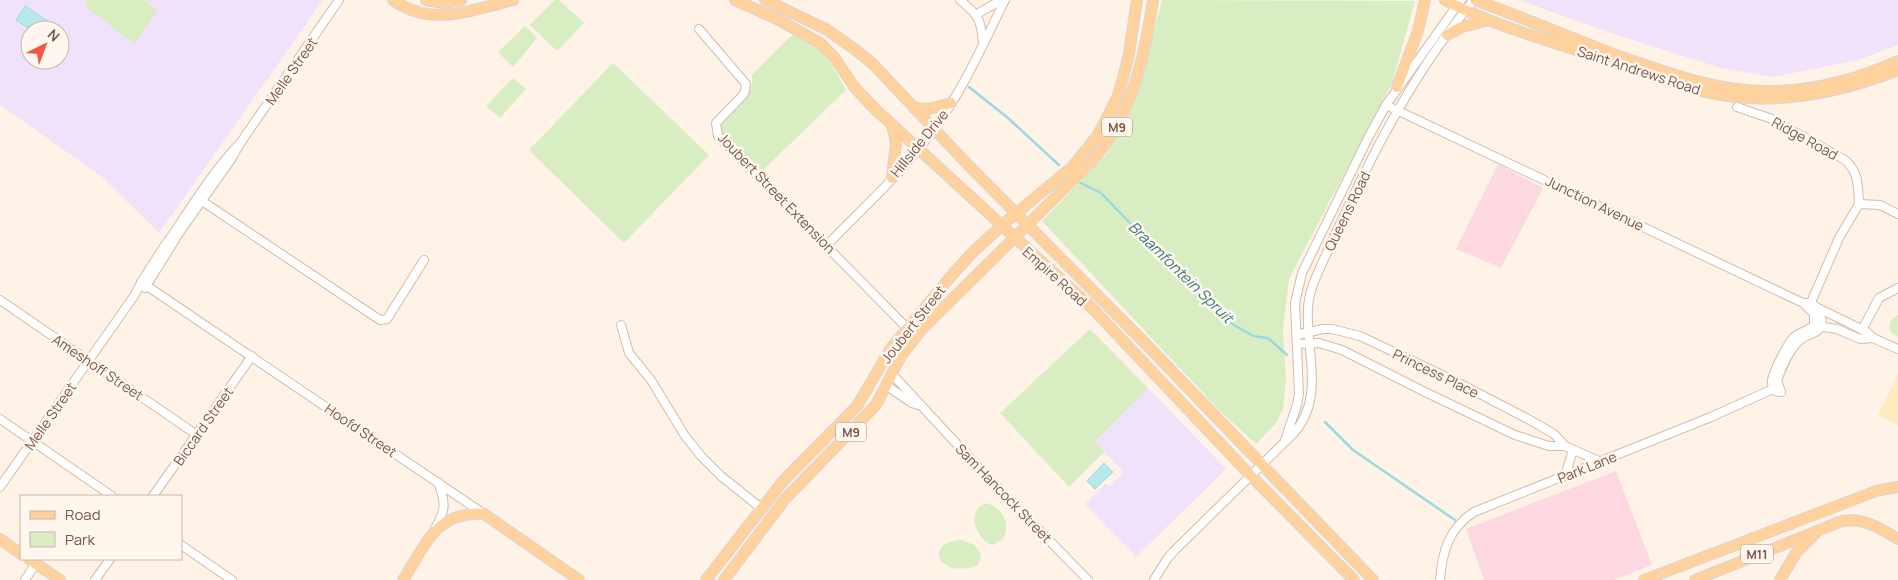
<svg xmlns="http://www.w3.org/2000/svg" width="1898" height="580" font-family="Manrope,sans-serif">
<style>
.education{fill:#f0e2fb;fill-rule:evenodd}
.medical{fill:#fdd8e0}
.green{fill:#d8eec2}
.sand{fill:#ffebbf}
.water{fill:#b7e8eb;stroke:#9cd9de}
.lines{fill:none;stroke-linecap:round;stroke-linejoin:round}
.stream{stroke:#9cd9de;stroke-width:2.5}
.minor-casing{stroke:#d4bbad;stroke-width:10}
.major-casing{stroke:#ddd3cf;stroke-width:12}
.minor{stroke:#fff;stroke-width:8}
.major{stroke:#ffd19c;stroke-width:10}
.labels{text-anchor:middle;dominant-baseline:central;stroke-width:5;stroke-linejoin:round;paint-order:stroke}
.shield{fill:#fff7ee;stroke:#a38679;stroke-width:1}
.shield-label{font-size:12px;font-weight:bold;fill:#7b5547}
.street-label{font-size:14px;fill:#7b5547;stroke:#fff7ee}
.water-label{font-size:15px;font-style:italic;fill:#397c82;stroke:#fff7ee}
</style>
<rect width="100%" height="100%" fill="#fef3e6"/>
<g class="education">
<path d="M0 0H323L159 233 101 176 0 105ZM30 30H60V60H30Z"/>
<polygon points="1518,0 1898,0 1898,45 1858,60 1773,77 1721,68 1617,35"/>
<polygon points="1148,388 1226,469 1136,557 1085,504 1105,484 1110,486 1124,472 1095,443"/>
</g>
<g class="medical">
<polygon points="1498,164 1543,188 1501,268 1456,249"/>
<polygon points="1616,471 1652,565 1614,580 1484,580 1466,529"/>
</g>
<g class="green">
<polygon points="88,0 144,0 157,11 134,44 84,5"/>
<polygon points="555,0 559,0 584,23 557,51 530,25"/>
<polygon points="1162,0 1415,1 1392,83 1289,279 1283,328 1286,378 1283,409 1276,423 1256,444 1219,410 1042,221 1106,155 1139,87"/>
<polygon points="525,26 537,38 513,67 498,52"/>
<path d="M795 32C823 48 831 63 846 90L762 171 722 137 717 125C732 111 755 98 752 75Z"/>
<polygon points="613,63 709,155 624,243 529,150"/>
<polygon points="513,78 526,89 500,118 486,106"/>
<path d="M1898 315V337L1890 331C1888 322 1891 319 1898 315Z"/>
<polygon points="1090,329 1148,388 1095,442 1104,452 1069,487 1000,413"/>
<path d="M987 503C1003 509 1011 523 1003 539L993 545C975 540 965 509 987 503Z"/>
<path d="M959 540C969 542 977 544 981 555L978 565C940 580 922 545 959 540Z"/>
</g>
<polygon class="sand" points="1898,374 1898,425 1878,415"/>
<g class="water">
<polygon points="25,6 48,21 43,30 31,30 16,20"/>
<polygon points="1104,463 1113,472 1095,489 1087,481"/>
</g>
<g class="lines">
<g class="stream">
<polyline points="969,87 1008,118 1059,165"/>
<polyline points="1079,182 1101,193 1211,307 1229,322 1253,336 1268,338 1287,355"/>
<polyline points="1325,422 1353,450 1455,520"/>
</g>
<g class="minor-casing">
<g id="minor">
<path d="M960 0C978 15 981 18 983 43"/>
<polyline points="977,14 1001,0"/>
<polyline points="699,29 746,84 745,91 743,95 716,123 718,136 907,328"/>
<path d="M1386 105 1803 303 1814 314V325C1808 331 1800 332 1794 337 1787 345 1774 370 1772 380 1771 385 1773 387 1775 391L1781 392"/>
<path d="M1737 107 1772 119 1845 160C1859 172 1858 187 1859 204"/>
<polyline points="202,201 380,320 387,319 424,260"/>
<polyline points="1859,204 1880,205 1898,214"/>
<path d="M827 245C863 208 903 172 933 130 963 91 983 44 1005 0"/>
<polyline points="141,282 484,514"/>
<polyline points="145,288 181,230 230,161 241,142 339,0"/>
<polyline points="0,300 197,435"/>
<polyline points="1809,307 1839,238 1859,204"/>
<polyline points="1818,308 1867,332 1873,338 1898,349"/>
<polyline points="621,325 629,353 651,380 685,436 701,456 721,476 761,508"/>
<polyline points="1817,326 1837,329 1860,339 1873,338"/>
<polyline points="1862,330 1879,298 1898,288"/>
<polyline points="1296,335 1323,329 1332,329 1360,336 1453,380 1528,419 1554,434 1565,446"/>
<polyline points="1297,344 1319,343 1342,350 1425,392 1515,435 1549,446 1565,446 1601,462"/>
<polyline points="892,374 992,482 1088,580"/>
<polyline points="887,386 912,403 918,405"/>
<path d="M1781 392 1777 381C1781 369 1789 351 1798 342 1805 333 1819 336 1822 323 1821 312 1817 303 1805 303"/>
<polyline points="0,419 112,496"/>
<polyline points="1285,440 1297,405 1299,393 1295,303 1302,273 1368,138 1386,105 1461,0"/>
<polyline points="1565,476 1573,450"/>
<path d="M0 487 134 296C146 272 162 250 177 228 197 198 216 168 241 142"/>
<polyline points="153,496 252,356"/>
<path d="M435 529C446 509 446 504 438 482"/>
<polyline points="181,545 232,580"/>
<polyline points="25,580 36,563"/>
<polyline points="95,580 110,559"/>
<path d="M1154 580 1167 559 1174 551 1294 433C1326 396 1305 350 1308 307 1309 296 1312 286 1316 277 1359 180 1405 82 1474 0"/>
<path d="M1440 580C1442 552 1449 528 1474 512L1711 417 1773 389"/>
</g>
</g>
<g class="major-casing">
<g id="major">
<path d="M393 0C433 28 471 10 513 0"/>
<polyline points="426,0 444,3 461,0"/>
<polyline points="735,0 779,20 820,43 834,57 855,88 875,109 1091,307 1250,475 1354,580"/>
<polyline points="765,0 826,29 853,48 873,64 970,167 1142,340 1373,580"/>
<path d="M1445 0C1488 23 1537 37 1583 52 1624 65 1664 82 1705 92 1770 107 1837 94 1898 70"/>
<path d="M1475 0C1527 19 1578 41 1630 60 1673 75 1717 90 1763 91 1809 92 1856 80 1898 61"/>
<polyline points="1447,35 1462,27 1489,20"/>
<polyline points="1397,87 1418,31 1425,0"/>
<polyline points="914,108 929,109 951,103"/>
<polyline points="892,125 896,143 892,178"/>
<polyline points="0,539 21,554"/>
<polyline points="29,559 60,580"/>
<path d="M403 580C426 545 435 511 484 514L579 580"/>
<polyline points="706,580 783,481 857,406 891,348 952,275 973,252 1007,221 1072,167 1098,135 1117,98 1123,78 1129,54 1137,0"/>
<path d="M724 580 785 499 876 405 901 356 921 330 1093 160C1132 114 1144 59 1153 0"/>
<polyline points="1644,580 1876,491 1898,487"/>
<path d="M1695 580 1842 521C1863 517 1880 528 1898 539"/>
<polyline points="1780,580 1796,553 1816,533"/>
</g>
</g>
<use href="#minor" class="minor"/>
<use href="#major" class="major"/>
</g>
<g class="labels">
<g class="shield">
<rect x="1102" y="117.5" width="30" height="19" rx="4"/>
<rect x="836" y="422.5" width="30" height="19" rx="4"/>
<rect x="1741" y="544.5" width="32" height="19" rx="4"/>
</g>
<g class="shield-label">
<text x="1117" y="127">M9</text>
<text x="851" y="432">M9</text>
<text x="1757" y="554">M11</text>
</g>
<g class="street-label">
<text transform="translate(1639 70) rotate(18)">Saint Andrews Road</text>
<text transform="translate(291 71) rotate(-55)">Melle Street</text>
<text transform="translate(1805 138) rotate(29)">Ridge Road</text>
<text transform="translate(919 143) rotate(-51)">Hillside Drive</text>
<text transform="translate(777 193) rotate(46)">Joubert Street Extension</text>
<text transform="translate(1595 203) rotate(26)">Junction Avenue</text>
<text transform="translate(1347 211) rotate(-64)">Queens Road</text>
<text transform="translate(1055 276) rotate(42)">Empire Road</text>
<text transform="translate(913 324) rotate(-52)">Joubert Street</text>
<text transform="translate(98 367) rotate(34)">Ameshoff Street</text>
<text transform="translate(1436 373) rotate(26)">Princess Place</text>
<text transform="translate(50 416) rotate(-55)">Melle Street</text>
<text transform="translate(203 426) rotate(-55)">Biccard Street</text>
<text transform="translate(361 430) rotate(34)">Hoofd Street</text>
<text transform="translate(1587 467) rotate(-22)">Park Lane</text>
<text transform="translate(1004 493) rotate(46)">Sam Hancock Street</text>
</g>
<g class="water-label">
<text transform="translate(1181 272) rotate(44)">Braamfontein Spruit</text>
</g>
</g>
<rect x="20" y="495" width="162" height="65" fill="#fff7ee" stroke="#cab6ab"/>
<rect x="30" y="511" width="25" height="8" fill="#ffd19c" stroke="#cab6ab"/>
<text x="65" y="520" font-size="15" fill="#7b5547">Road</text>
<rect x="30" y="532" width="25" height="15" fill="#d8eec2" stroke="#cab6ab"/>
<text x="65" y="545" font-size="15" fill="#7b5547">Park</text>
<g transform="translate(45 45) rotate(42)"><circle r="24" fill="#fff7ee" stroke="#cab6ab"/>
<path d="M0-4L9 19L0 12L-9 19Z" fill="#f4573f"/>
<text y="-8" font-size="14" font-weight="bold" text-anchor="middle" fill="#7b5547">N</text>
</g>
</svg>
